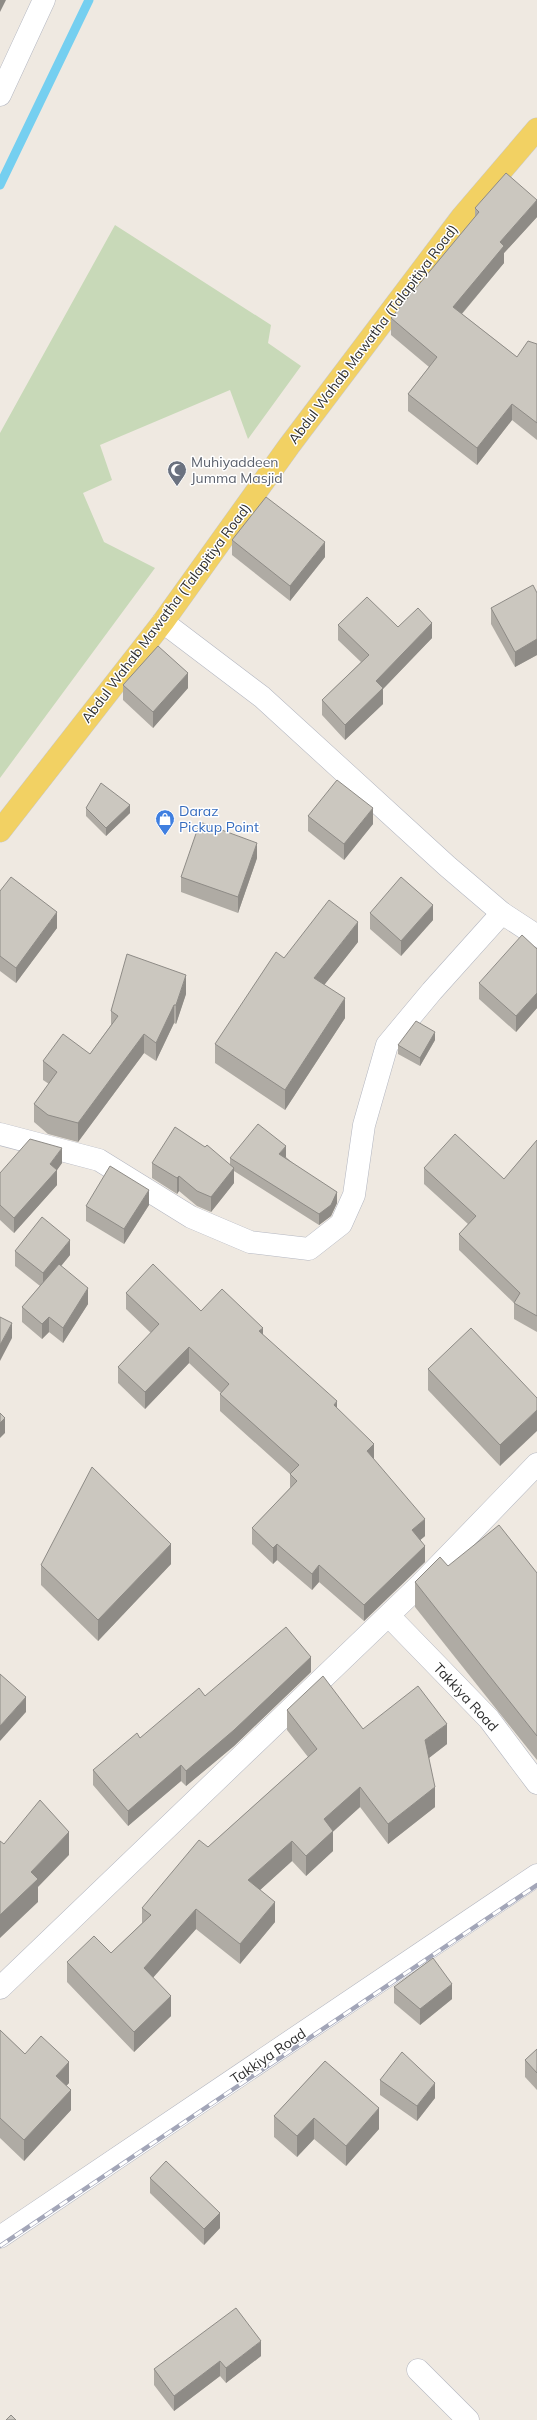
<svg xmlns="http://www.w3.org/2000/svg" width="537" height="2420" font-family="Mulish,sans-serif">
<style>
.cemetery{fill:#c8d9b8}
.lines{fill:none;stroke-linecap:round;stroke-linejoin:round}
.stream{stroke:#75cff0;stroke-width:9}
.street-casing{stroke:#b4b7c1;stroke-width:23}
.primary-casing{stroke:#c9c9c9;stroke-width:23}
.street{stroke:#fff;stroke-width:22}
.primary{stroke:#f2d163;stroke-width:22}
.rail-casing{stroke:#a3a6b8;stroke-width:4.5}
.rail{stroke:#fff;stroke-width:3;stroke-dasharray:9;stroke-linecap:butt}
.wall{fill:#afaba4}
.shaded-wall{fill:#8e8b86}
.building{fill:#cbc7bf;stroke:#8e8b86}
.labels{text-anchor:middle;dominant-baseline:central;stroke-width:3;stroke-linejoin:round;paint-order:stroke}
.street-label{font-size:14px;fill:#2e2e2e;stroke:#fff}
.worship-label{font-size:14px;fill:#5b616d;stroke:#fff;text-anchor:start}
.shop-label{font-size:14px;fill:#366cbe;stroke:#fff;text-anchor:start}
</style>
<rect width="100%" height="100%" fill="#efe9e1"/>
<polygon class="cemetery" points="115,225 271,325 268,343 301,366 248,439 230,390 100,445 112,480 83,493 104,542 155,568 0,778 0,433"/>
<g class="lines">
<polyline class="stream" points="0,185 89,0"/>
<g class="street-casing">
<g id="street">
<polyline points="0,95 44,0"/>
<polyline points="163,622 262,697 447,866 502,913 537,936"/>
<polyline points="0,1134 99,1160 191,1217 250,1242 309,1249 341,1224 354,1195 364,1125 387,1045 432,991 502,913"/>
<polyline points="389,1616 489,1719 537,1783"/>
<polyline points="0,1988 421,1584 537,1464"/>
<polyline points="0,2237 537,1875"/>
<polyline points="418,2370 468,2420"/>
</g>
</g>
<g class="primary-casing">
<polyline id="primary" points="0,831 163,622 289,446 461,218 537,129"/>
</g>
<use href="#street" class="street"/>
<use href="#primary" class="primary"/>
<g class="rail-casing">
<polyline id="rail" points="0,2246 537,1885"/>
</g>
<use href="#rail" class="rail"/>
</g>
<g class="wall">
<polygon points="475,208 537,217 504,253 504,263 462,314 517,357 537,344 537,440 512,420 477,465 408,411 408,394 429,367 391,335 391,318 475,218"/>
<polygon points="232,540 325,557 290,601 232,555"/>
<polygon points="537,593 537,655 515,667 491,624 491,608"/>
<polygon points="338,625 398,627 432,638 383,689 383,704 345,740 322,715 322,700 361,662 338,640"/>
<polygon points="123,685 188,688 153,728 123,700"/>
<polygon points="86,808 130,813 106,836 86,816"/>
<polygon points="308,816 373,824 344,860 308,831"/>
<polygon points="257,858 238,913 181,892 181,877"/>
<polygon points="0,891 57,928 16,983 0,971"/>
<polygon points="370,913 433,920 401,956 370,929"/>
<polygon points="358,942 324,985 345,1018 285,1110 215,1063 215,1044 284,958"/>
<polygon points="537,949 537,1008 516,1032 479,999 479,983"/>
<polygon points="186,994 176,1024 174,1023 156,1061 144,1053 78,1142 48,1134 34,1122 34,1104 49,1084 43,1080 43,1061 90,1054 111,1025 111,1011"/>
<polygon points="435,1040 420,1066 398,1054 398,1045"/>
<polygon points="537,1140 537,1332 514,1319 514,1303 459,1250 459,1234 468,1224 424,1184 424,1168 504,1179"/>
<polygon points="286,1157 337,1203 331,1216 319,1225 234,1171 234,1183 211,1212 197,1206 179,1191 177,1194 152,1178 152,1163 230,1165 230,1158"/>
<polygon points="62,1163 57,1170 57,1185 14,1233 0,1220 0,1173"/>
<polygon points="149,1205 124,1244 86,1221 86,1206"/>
<polygon points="15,1251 70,1255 61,1266 88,1304 63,1343 49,1332 42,1339 22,1322 22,1307 40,1286 15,1266"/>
<polygon points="126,1293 201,1311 263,1335 337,1408 374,1460 425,1536 420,1540 425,1562 364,1621 319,1582 312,1590 277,1560 273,1564 252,1544 252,1528 290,1488 290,1474 220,1411 220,1394 221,1393 189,1363 145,1409 118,1383 118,1367 151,1333 126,1309"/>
<polygon points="428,1369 537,1398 500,1466 428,1390"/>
<polygon points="171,1564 98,1641 41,1585 41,1565"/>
<polygon points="448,1566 537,1573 537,1760 415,1607 415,1582"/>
<polygon points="311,1672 234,1746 186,1786 181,1781 128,1826 93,1785 93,1770 140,1738 205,1696"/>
<polygon points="287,1710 363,1729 447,1744 429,1758 435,1807 388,1844 360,1807 333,1831 333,1851 306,1876 292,1861 260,1890 275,1922 240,1964 196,1929 153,1977 171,2016 134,2052 67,1982 67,1962 111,1953 142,1923 142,1908 208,1847 308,1757 287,1730"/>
<polygon points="394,1987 452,1999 420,2025 394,2003"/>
<polygon points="0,2030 25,2054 69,2083 66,2086 71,2110 24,2161 0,2138"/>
<polygon points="537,2049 537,2090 525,2077 525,2060"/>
<polygon points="325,2061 379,2129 346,2166 314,2139 297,2157 274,2137 274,2116"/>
<polygon points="380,2080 435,2098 417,2121 380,2095"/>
<polygon points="150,2178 220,2228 204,2245 150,2193"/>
<polygon points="261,2356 226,2383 220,2376 174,2411 154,2385 154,2369"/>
</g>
<g class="shaded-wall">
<polygon points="0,0 6,0 0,12"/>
<polygon points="537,200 537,217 504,253 504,263 453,324 453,307 500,242"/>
<polygon points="512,404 512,420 477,465 477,448"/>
<polygon points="325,542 325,557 290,601 290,586"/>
<polygon points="432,623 432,638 383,689 383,704 345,740 345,725 376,681"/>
<polygon points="537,639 537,655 515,667 515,652"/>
<polygon points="188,673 188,688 153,728 153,712"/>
<polygon points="130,805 130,813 106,836 106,828"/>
<polygon points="373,808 373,824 344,860 344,844"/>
<polygon points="257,843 257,858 238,913 238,897"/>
<polygon points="433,905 433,920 401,956 401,941"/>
<polygon points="57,912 57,928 16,983 16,968"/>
<polygon points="358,922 358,942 314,998 314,978"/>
<polygon points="186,975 186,994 176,1024 176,1005"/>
<polygon points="537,993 537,1008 516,1032 516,1016"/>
<polygon points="345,998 345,1018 285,1110 285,1090"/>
<polygon points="174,1005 174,1023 156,1061 156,1043"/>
<polygon points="435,1032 435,1040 420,1066 420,1058"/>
<polygon points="144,1034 144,1053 78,1142 78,1123"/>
<polygon points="286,1146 286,1157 279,1165 279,1154"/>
<polygon points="62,1148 62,1163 57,1170 57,1185 14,1233 14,1218 50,1164"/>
<polygon points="234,1168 234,1183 211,1212 211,1197"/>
<polygon points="179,1176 179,1191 177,1194 177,1178"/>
<polygon points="149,1190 149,1205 124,1244 124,1229"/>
<polygon points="337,1192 337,1203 331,1216 319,1225 319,1214"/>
<polygon points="70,1240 70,1255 43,1288 43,1273"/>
<polygon points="88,1288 88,1304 63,1343 63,1328"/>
<polygon points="49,1317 49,1332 42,1339 42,1324"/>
<polygon points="12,1323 12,1338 0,1361 0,1345"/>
<polygon points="263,1328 263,1344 259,1331"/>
<polygon points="189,1347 189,1363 145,1409 145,1392"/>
<polygon points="337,1401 337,1417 334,1405"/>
<polygon points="537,1410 537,1431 500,1466 500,1445"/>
<polygon points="5,1418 5,1433 0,1438 0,1423"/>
<polygon points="374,1444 374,1460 367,1451"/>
<polygon points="425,1519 425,1536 412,1547 412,1530"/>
<polygon points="171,1544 171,1564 98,1641 98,1620"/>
<polygon points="277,1544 277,1560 273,1564 273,1548"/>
<polygon points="425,1546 425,1562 364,1621 364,1605"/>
<polygon points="319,1565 319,1582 312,1590 312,1574"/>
<polygon points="311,1657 311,1672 234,1746 186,1786 186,1771"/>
<polygon points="26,1697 26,1712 0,1741 0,1726"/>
<polygon points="447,1724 447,1744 425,1761 425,1740"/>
<polygon points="181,1765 181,1781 128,1826 128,1811"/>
<polygon points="360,1787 360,1807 324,1840 324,1819"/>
<polygon points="435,1787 435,1807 388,1844 388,1824"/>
<polygon points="333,1831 333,1851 306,1876 306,1856"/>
<polygon points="69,1832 69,1855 38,1887 38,1902 0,1938 0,1949 0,1915 31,1872"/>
<polygon points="292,1841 292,1861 248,1901 248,1880"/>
<polygon points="275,1902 275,1922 240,1964 240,1944"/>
<polygon points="196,1909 196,1929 144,1988 144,1968"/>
<polygon points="452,1984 452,1999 420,2025 420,2009"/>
<polygon points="171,1996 171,2016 134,2052 134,2032"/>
<polygon points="69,2062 69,2083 56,2097 56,2076"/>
<polygon points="435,2083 435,2098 417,2121 417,2106"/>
<polygon points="71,2090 71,2110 24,2161 24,2140"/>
<polygon points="379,2108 379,2129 346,2166 346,2146"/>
<polygon points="314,2118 314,2139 297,2157 297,2136"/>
<polygon points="220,2213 220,2228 204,2245 204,2229"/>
<polygon points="261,2341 261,2356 226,2383 226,2368"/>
<polygon points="220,2361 220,2376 174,2411 174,2396"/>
</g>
<g class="building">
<polygon points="506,173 537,200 500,242 504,246 453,307 517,357 528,341 537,344 537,423 512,404 477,448 408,394 437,357 391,318 479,212 475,208"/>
<polygon points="266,497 325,542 290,586 232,540"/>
<polygon points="533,585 537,593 537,639 515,652 491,608"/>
<polygon points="367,597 398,627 418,608 432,623 376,681 383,688 345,725 322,700 369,655 338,625"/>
<polygon points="158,646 188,673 153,712 123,685"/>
<polygon points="337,780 373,808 344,844 308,816"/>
<polygon points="101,783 130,805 106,828 86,808"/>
<polygon points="200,822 257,843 238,897 181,877"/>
<polygon points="11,877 57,912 16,968 0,956 0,891"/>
<polygon points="401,877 433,905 401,941 370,913"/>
<polygon points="329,900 358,922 314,978 345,998 285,1090 215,1044 276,952 284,958"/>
<polygon points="522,935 537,949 537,993 516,1016 479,983"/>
<polygon points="127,954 186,975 176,1005 174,1005 156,1043 144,1034 78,1123 48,1115 34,1104 57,1072 43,1061 63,1034 90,1054 118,1016 111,1011"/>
<polygon points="416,1021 435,1032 420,1058 398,1045"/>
<polygon points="258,1124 286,1146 279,1154 337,1192 331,1205 319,1214 230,1158"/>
<polygon points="175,1127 205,1147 207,1145 234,1168 211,1197 197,1191 179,1176 177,1178 152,1163"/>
<polygon points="455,1134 504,1179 537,1140 537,1316 514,1303 520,1293 459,1234 476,1216 424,1168"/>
<polygon points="30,1139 62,1148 50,1164 57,1170 14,1218 0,1205 0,1173"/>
<polygon points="110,1166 149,1190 124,1229 86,1206"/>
<polygon points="42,1217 70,1240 43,1273 15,1251"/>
<polygon points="59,1264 88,1288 63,1328 49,1317 42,1324 22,1307"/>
<polygon points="153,1264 201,1311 222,1289 263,1328 259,1331 337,1401 334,1405 374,1444 367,1451 425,1519 412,1530 425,1546 364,1605 319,1565 312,1574 277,1544 273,1548 252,1528 297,1481 290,1474 299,1465 220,1394 229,1384 189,1347 145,1392 118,1367 159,1324 126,1293"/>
<polygon points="0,1317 12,1323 0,1345"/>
<polygon points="471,1328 537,1398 537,1410 500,1445 428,1369"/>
<polygon points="0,1413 5,1418 0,1423"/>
<polygon points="92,1467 171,1544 98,1620 41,1565"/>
<polygon points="499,1525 537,1573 537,1736 415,1582 440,1557 448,1566"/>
<polygon points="286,1627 311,1657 234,1730 186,1771 181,1765 128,1811 93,1770 137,1733 140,1738 199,1688 205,1696"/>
<polygon points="0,1674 26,1697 0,1726"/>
<polygon points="323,1676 363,1729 418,1686 447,1724 425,1740 435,1787 388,1824 360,1787 324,1819 333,1831 306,1856 292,1841 248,1880 275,1902 240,1944 196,1909 144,1968 171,1996 134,2032 67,1962 94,1936 111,1953 151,1915 142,1908 199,1840 208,1847 317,1749 287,1710"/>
<polygon points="40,1800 69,1832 31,1872 38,1879 0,1915 0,1841 4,1844"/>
<polygon points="433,1958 452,1984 420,2009 394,1987"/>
<polygon points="0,2030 25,2054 41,2036 69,2062 56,2076 71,2090 24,2140 0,2118"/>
<polygon points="537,2049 537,2073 525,2060"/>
<polygon points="402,2052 435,2083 417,2106 380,2080"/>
<polygon points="325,2061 379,2108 346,2146 314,2118 297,2136 274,2116"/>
<polygon points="166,2161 220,2213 204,2229 150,2178"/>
<polygon points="236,2308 261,2341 226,2368 220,2361 174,2396 154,2369"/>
<polygon points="11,2415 16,2420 6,2420"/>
</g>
<defs>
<g id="mosque-pin" transform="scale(1)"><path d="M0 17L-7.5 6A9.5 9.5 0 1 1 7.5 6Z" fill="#6b7280" stroke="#fff"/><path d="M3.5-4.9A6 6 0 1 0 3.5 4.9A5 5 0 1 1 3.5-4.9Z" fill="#fff"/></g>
<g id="shop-pin" transform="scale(1)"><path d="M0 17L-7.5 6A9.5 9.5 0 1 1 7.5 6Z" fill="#3f7fe0" stroke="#fff"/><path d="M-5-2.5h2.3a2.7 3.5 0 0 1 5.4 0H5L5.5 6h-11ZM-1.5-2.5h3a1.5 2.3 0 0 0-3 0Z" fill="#fff"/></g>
</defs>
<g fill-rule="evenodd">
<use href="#mosque-pin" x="177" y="470"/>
<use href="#shop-pin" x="165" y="819"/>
</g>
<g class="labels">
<g class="street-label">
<text transform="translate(373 334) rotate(-53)">Abdul Wahab Mawatha (Talapitiya Road)</text>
<text transform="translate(166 613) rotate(-53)">Abdul Wahab Mawatha (Talapitiya Road)</text>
<text transform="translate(466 1697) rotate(47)">Takkiya Road</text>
<text transform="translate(268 2056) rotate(-34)">Takkiya Road</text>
</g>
<g class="worship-label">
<text x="191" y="462">Muhiyaddeen<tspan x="191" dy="16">Jumma Masjid</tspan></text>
</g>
<g class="shop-label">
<text x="179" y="811">Daraz<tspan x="179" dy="16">Pickup Point</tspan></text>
</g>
</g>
</svg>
